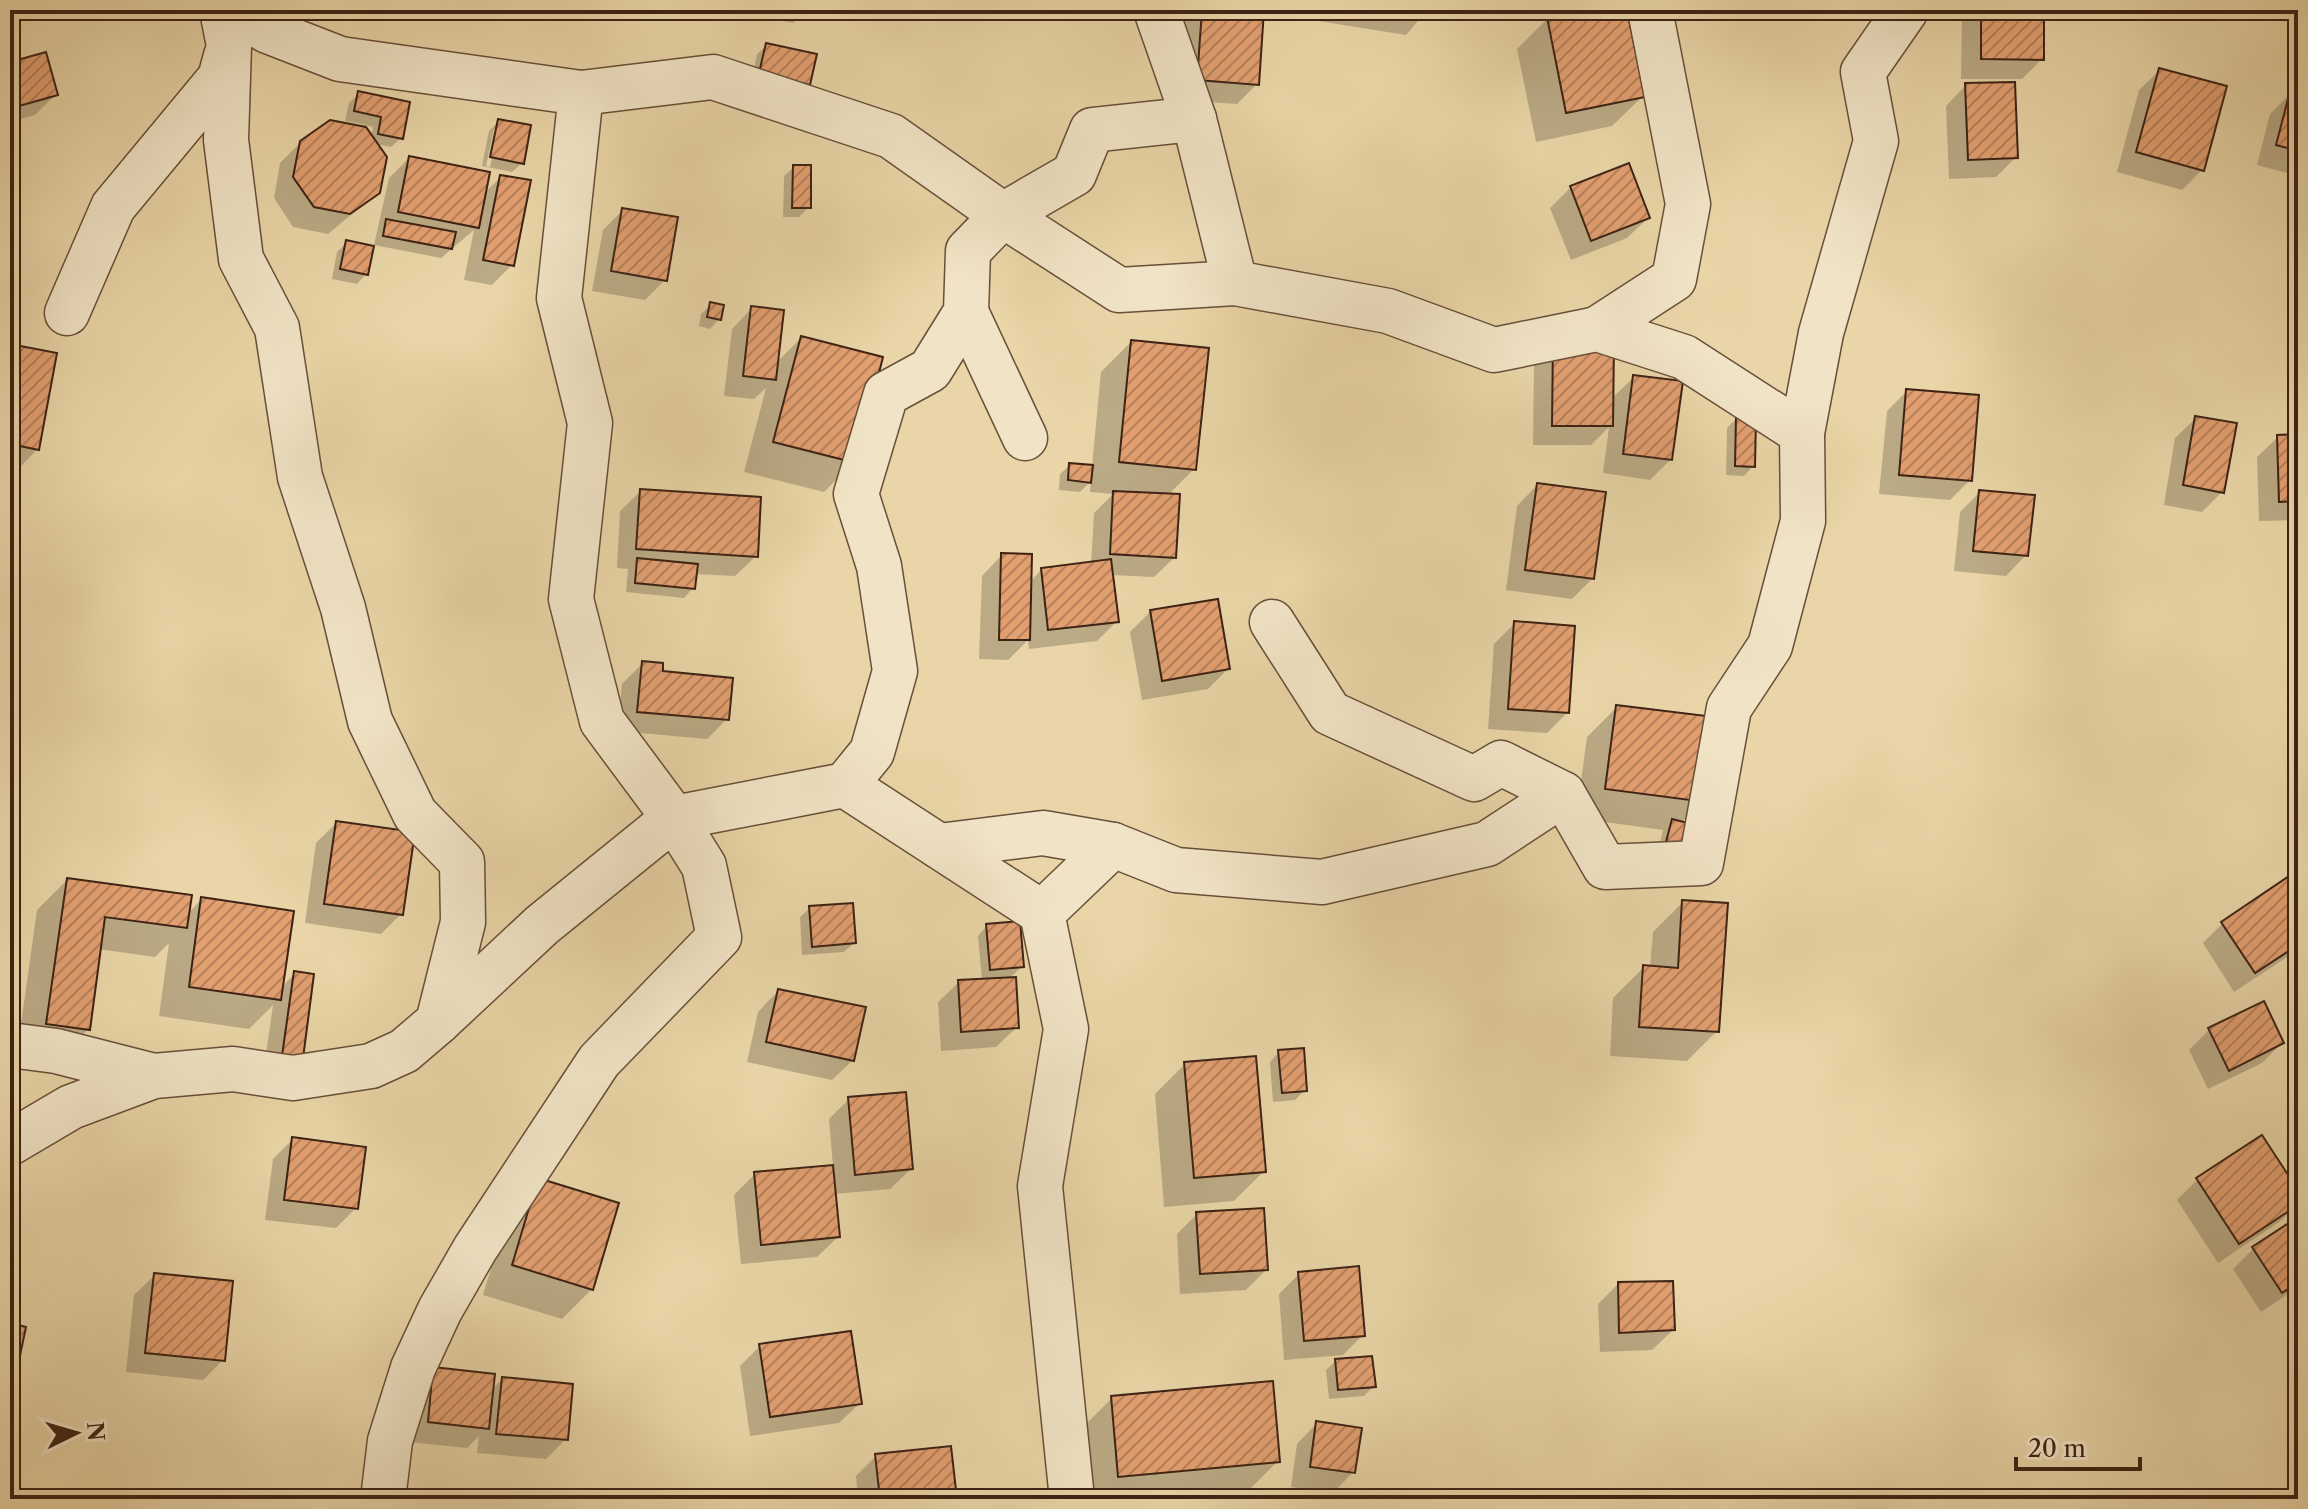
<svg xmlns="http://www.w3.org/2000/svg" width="2308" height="1509" font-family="'Libre Caslon Text',serif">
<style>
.shadow{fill:#0003;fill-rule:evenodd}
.building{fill:url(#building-hatch);stroke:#3d2214;stroke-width:2}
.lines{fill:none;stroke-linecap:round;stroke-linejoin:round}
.minor-casing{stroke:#684f39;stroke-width:47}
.minor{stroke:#f1e4c6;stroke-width:44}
</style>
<defs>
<pattern id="building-hatch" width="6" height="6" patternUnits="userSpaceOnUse" patternTransform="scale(2)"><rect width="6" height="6" fill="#e29f70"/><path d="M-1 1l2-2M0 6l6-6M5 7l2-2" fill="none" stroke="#b8815b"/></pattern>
</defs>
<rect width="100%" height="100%" fill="#e9d5a7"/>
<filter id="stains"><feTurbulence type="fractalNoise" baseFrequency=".0025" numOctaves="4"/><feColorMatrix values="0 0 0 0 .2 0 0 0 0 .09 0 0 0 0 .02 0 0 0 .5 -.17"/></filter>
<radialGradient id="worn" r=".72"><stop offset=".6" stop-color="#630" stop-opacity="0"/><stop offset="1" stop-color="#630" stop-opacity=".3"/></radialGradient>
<g class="shadow">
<polygon points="723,10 806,10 793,23"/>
<polygon points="837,10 909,10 902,17"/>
<polygon points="1190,10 1262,10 1257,84 1237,104 1178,100 1184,16"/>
<polygon points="1294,10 1427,10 1406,35 1293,17"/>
<polygon points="1588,10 1625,10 1643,96 1612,126 1536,142 1517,49 1548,18"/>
<polygon points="1962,10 2042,10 2042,59 2022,79 1961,79"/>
<polygon points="767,45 808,84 799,93 751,83 757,54"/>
<polygon points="44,54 56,94 35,115 10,122 10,64"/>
<polygon points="2160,70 2202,170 2182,190 2117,172 2139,90"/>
<polygon points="1966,85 2016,157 1996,177 1949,179 1946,106"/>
<path d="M359 93 401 138 391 147 376 144 378 192 328 234 293 227 274 198 280 163 301 142 362 128V124L345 121 349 103ZM362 124 373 127 371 137Z"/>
<polygon points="2291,93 2298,95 2298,176 2257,165 2270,114"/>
<path d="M499 121 522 163 512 172 482 166 489 131ZM494 129H498L490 167 486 166Z"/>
<polygon points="409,158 484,193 501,177 512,265 492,285 464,280 474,230 441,258 374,245 389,178"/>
<polygon points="794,167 809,207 799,217 783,217 784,176"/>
<polygon points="1571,187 1648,218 1627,238 1571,260 1550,208"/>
<polygon points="623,210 665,280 645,300 592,291 603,230"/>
<polygon points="347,242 366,274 357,284 332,279 337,252"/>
<polygon points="711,305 719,319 710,329 699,326 701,314"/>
<polygon points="752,308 776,363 801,338 854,462 824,492 744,472 766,388 754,399 724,396 732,329"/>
<polygon points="1131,342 1194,469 1168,495 1175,557 1154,577 1111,575 1117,621 1097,641 1029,649 1028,640 1008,660 979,659 982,576 1002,555 1030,582 1042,569 1091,564 1094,513 1113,494 1090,492 1091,481 1080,492 1059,490 1060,474 1070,465 1092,466 1101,372"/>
<polygon points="1612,342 1611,399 1634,377 1671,459 1650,480 1603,473 1609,427 1591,445 1533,445 1534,362"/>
<polygon points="10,346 38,449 10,477"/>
<polygon points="1907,391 1970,480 1950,500 1879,494 1887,411"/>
<polygon points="1737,418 1753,466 1744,476 1726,475 1727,428"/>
<polygon points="2196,418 2222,492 2202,512 2164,505 2175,438"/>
<polygon points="2298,436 2298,520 2259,521 2257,457 2278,437"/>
<polygon points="1537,485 1593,578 1572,599 1506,590 1517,506"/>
<polygon points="641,491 756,556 735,576 695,574 693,588 684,598 626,592 628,569 617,568 620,511"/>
<polygon points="1980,492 2026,555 2006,576 1954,571 1960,512"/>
<polygon points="1150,612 1228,669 1208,689 1142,700 1130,632"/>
<polygon points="1515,623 1567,713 1547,733 1488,729 1494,644"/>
<polygon points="643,663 661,673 727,719 707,739 618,731 622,684"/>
<polygon points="1617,707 1703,801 1681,823 1697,827 1658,852 1663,830 1576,818 1587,737"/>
<polygon points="336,823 401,914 381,934 305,923 316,843"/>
<polygon points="67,880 187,914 201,900 281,988 295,973 300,1065 262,1082 273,1005 249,1029 159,1016 169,943 155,957 98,949 88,1029 58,1059 17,1053 37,910"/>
<polygon points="2298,887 2298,950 2234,992 2203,943 2223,923"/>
<polygon points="1683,902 1717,1031 1687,1061 1610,1056 1613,998 1643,968 1650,968 1653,932"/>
<polygon points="810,908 854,943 844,952 802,955 800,917"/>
<polygon points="987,926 1022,966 1009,979 1017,1027 996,1047 941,1051 938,1002 959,982 982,981 978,936"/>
<polygon points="778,991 853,1060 832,1080 747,1062 758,1012"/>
<polygon points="2209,1030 2282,1043 2262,1063 2208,1089 2189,1050"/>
<polygon points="1279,1052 1305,1090 1295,1100 1273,1102 1270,1062"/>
<polygon points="1185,1064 1264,1171 1234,1201 1164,1207 1155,1094"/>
<polygon points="849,1099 911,1169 890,1189 834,1194 838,1237 817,1257 741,1264 734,1195 755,1174 833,1167 829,1119"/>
<polygon points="293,1139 356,1208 336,1228 265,1220 273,1159"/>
<polygon points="539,1180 592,1289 562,1319 483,1295 509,1210"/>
<polygon points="2197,1180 2298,1193 2298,1204 2282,1220 2218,1263 2177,1200"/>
<polygon points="1197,1214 1266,1270 1246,1290 1180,1294 1177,1234"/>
<polygon points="2298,1219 2298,1287 2261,1312 2233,1269 2253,1249"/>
<polygon points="1299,1274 1363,1335 1343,1355 1284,1360 1279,1294"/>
<polygon points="155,1275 223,1360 203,1380 126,1372 134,1295"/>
<polygon points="1618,1284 1673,1330 1652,1350 1600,1352 1598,1304"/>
<polygon points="760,1346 860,1403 839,1423 750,1436 740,1366"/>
<polygon points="1336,1361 1374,1386 1364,1396 1329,1399 1326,1370"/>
<polygon points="434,1369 491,1391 502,1379 566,1439 546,1459 477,1453 479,1436 467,1448 408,1442"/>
<polygon points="1112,1398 1278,1461 1248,1491 1166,1499 1088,1499 1082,1428"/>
<polygon points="1317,1423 1353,1472 1333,1493 1291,1487 1297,1444"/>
<polygon points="876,1456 955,1499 858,1499 856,1476"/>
</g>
<g class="building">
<polygon points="1202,10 1264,10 1259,85 1197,80"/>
<polygon points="1578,10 1627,10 1645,97 1566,113 1547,17"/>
<polygon points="1981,10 2044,10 2044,60 1981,59"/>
<polygon points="766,43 817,54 810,85 759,73"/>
<polygon points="46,52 58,95 12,108 10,62"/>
<polygon points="2159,68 2227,86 2204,171 2136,152"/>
<polygon points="2015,82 2018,158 1968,160 1965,83"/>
<polygon points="358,91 410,102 403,139 378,134 381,117 354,111"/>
<polygon points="2290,91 2298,93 2298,151 2276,145"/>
<polygon points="498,119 531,125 524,164 490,157"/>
<polygon points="330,120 366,127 387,157 380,193 350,214 314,207 293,177 300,141"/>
<polygon points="409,156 490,172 479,228 398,212"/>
<polygon points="1629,163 1650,218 1591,241 1570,186"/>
<polygon points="793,165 811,165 811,208 792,208"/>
<polygon points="500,175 531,180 514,266 483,260"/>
<polygon points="622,208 678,217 667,281 611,271"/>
<polygon points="386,219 456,232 452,249 383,236"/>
<polygon points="346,240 374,246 368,275 340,269"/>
<polygon points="710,302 724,305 721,320 707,317"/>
<polygon points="751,306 784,310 776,380 743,376"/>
<polygon points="801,336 883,357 856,463 773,442"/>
<polygon points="1131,340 1209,348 1196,470 1119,462"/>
<polygon points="1553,340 1614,340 1613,426 1552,426"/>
<polygon points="10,344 57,353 39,450 10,444"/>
<polygon points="1633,375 1683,381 1672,460 1623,454"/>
<polygon points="1906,389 1979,395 1972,481 1899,475"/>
<polygon points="1736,416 1756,417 1755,467 1735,466"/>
<polygon points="2195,416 2237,423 2224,493 2183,485"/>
<polygon points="2298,434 2298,501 2279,502 2277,435"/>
<polygon points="1069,463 1093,465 1091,483 1068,480"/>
<polygon points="1537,483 1606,492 1594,579 1525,570"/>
<polygon points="640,489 761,497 758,557 636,549"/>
<polygon points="1979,490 2035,495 2028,556 1973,551"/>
<polygon points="1113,491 1180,494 1176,558 1110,554"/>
<polygon points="1001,553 1032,554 1030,640 999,640"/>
<polygon points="637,558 698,564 695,589 635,583"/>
<polygon points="1111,559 1119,622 1048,630 1041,568"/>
<polygon points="1218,599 1230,669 1162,681 1150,610"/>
<polygon points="1514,621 1575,626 1569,713 1508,709"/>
<polygon points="642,661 663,663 663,671 733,678 729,720 637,712"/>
<polygon points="1616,705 1715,717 1705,802 1605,789"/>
<polygon points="1672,819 1700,826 1694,849 1666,842"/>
<polygon points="336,821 415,832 403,915 324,904"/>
<polygon points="2292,874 2298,884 2298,945 2255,973 2221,922"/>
<polygon points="67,878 192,895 187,928 105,917 90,1030 46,1024"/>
<polygon points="201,897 294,911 281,1000 189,987"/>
<polygon points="1682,900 1728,903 1719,1032 1639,1027 1643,965 1678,968"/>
<polygon points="853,903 856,943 812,947 809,906"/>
<polygon points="1020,921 1024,967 990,970 986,924"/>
<polygon points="294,971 314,974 302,1066 281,1063"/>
<polygon points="1016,977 1019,1028 961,1032 958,980"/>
<polygon points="778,989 866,1007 854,1061 766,1042"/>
<polygon points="2264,1001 2284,1043 2229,1071 2208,1028"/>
<polygon points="1304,1048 1307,1091 1282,1093 1278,1050"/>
<polygon points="1256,1056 1266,1172 1194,1178 1184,1062"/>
<polygon points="906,1092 913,1169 855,1175 848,1097"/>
<polygon points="2262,1135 2298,1190 2298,1205 2239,1244 2196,1178"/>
<polygon points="292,1137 366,1147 358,1209 284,1200"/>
<polygon points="833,1165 840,1237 761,1245 754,1172"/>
<polygon points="538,1178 619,1203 593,1290 512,1265"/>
<polygon points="1264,1208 1268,1270 1200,1274 1196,1212"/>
<polygon points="2298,1217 2298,1283 2282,1293 2252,1247"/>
<polygon points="1359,1266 1365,1336 1304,1341 1298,1272"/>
<polygon points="154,1273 233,1281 225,1361 145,1353"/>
<polygon points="1673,1281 1675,1330 1619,1333 1618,1282"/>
<polygon points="10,1323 26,1327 14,1384 10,1383"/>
<polygon points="851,1331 862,1404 770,1417 759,1344"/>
<polygon points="1372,1356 1376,1387 1338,1390 1335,1359"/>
<polygon points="433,1367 495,1374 489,1429 428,1422"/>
<polygon points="502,1377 573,1384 568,1440 496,1434"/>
<polygon points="1273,1381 1280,1462 1118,1477 1111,1396"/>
<polygon points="1316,1421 1362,1428 1355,1473 1310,1467"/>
<polygon points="951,1446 957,1499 880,1499 875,1454"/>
</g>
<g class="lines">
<g class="minor-casing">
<g id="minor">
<polyline points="231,10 268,31 340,59 581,93 559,298 590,423 571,599 602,721 674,818 704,866 719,937 599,1061 475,1249 440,1310 413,1368 390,1441 383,1499"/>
<polyline points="1156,10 1194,119 1235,283"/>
<polyline points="581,93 713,77 891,136 1003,215 1119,290 1235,283 1388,311 1494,350 1597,329 1684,357 1802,433"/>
<polyline points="966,312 1025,438"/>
<polyline points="67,313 113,207 220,78 226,56"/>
<polyline points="1597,329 1674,279 1688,204 1650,10"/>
<polyline points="1272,622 1330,713 1474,779 1501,763 1563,794 1605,867 1701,863 1729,708 1770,646 1803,521 1802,433 1821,333 1876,141 1863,72 1906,10"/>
<polyline points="845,785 1042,913 1066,1029 1040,1186 1072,1499"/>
<polyline points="939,846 1043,833 1113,845 1176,870 1322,882 1487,844 1563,794"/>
<polyline points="1042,913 1113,845"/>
<polyline points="438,1022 542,925 674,818 845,785 872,752 895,671 879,566 856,494 886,394 930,370 966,312 968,251 1003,215 1074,174 1092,130 1194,119"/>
<polyline points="10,1045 56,1051 154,1076"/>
<polyline points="10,1143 71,1107 154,1076 233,1069 293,1078 371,1066 404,1051 438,1022 463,922 462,862 415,814 370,721 343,608 300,477 277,328 241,259 226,140 229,46 222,10"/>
</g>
</g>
<use href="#minor" class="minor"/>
</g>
<rect width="2308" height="1509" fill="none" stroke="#e9d5a7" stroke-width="40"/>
<rect x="12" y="12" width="2284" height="1485" fill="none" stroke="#3d2214" stroke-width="4"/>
<rect x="20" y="20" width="2268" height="1469" fill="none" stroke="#3d2214" stroke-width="2"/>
<g transform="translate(76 1433) rotate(85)" stroke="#f1e4c6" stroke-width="6" paint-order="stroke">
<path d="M0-6L14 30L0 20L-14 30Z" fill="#3d2214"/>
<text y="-12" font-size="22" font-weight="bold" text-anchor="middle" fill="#3d2214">N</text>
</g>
<path d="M2016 1457v12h124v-12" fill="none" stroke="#3d2214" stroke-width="4"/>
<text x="2028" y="1457" font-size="24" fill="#3d2214" stroke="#f1e4c6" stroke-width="6" paint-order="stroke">20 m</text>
<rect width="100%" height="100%" filter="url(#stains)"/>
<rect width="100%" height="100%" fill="url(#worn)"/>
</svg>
